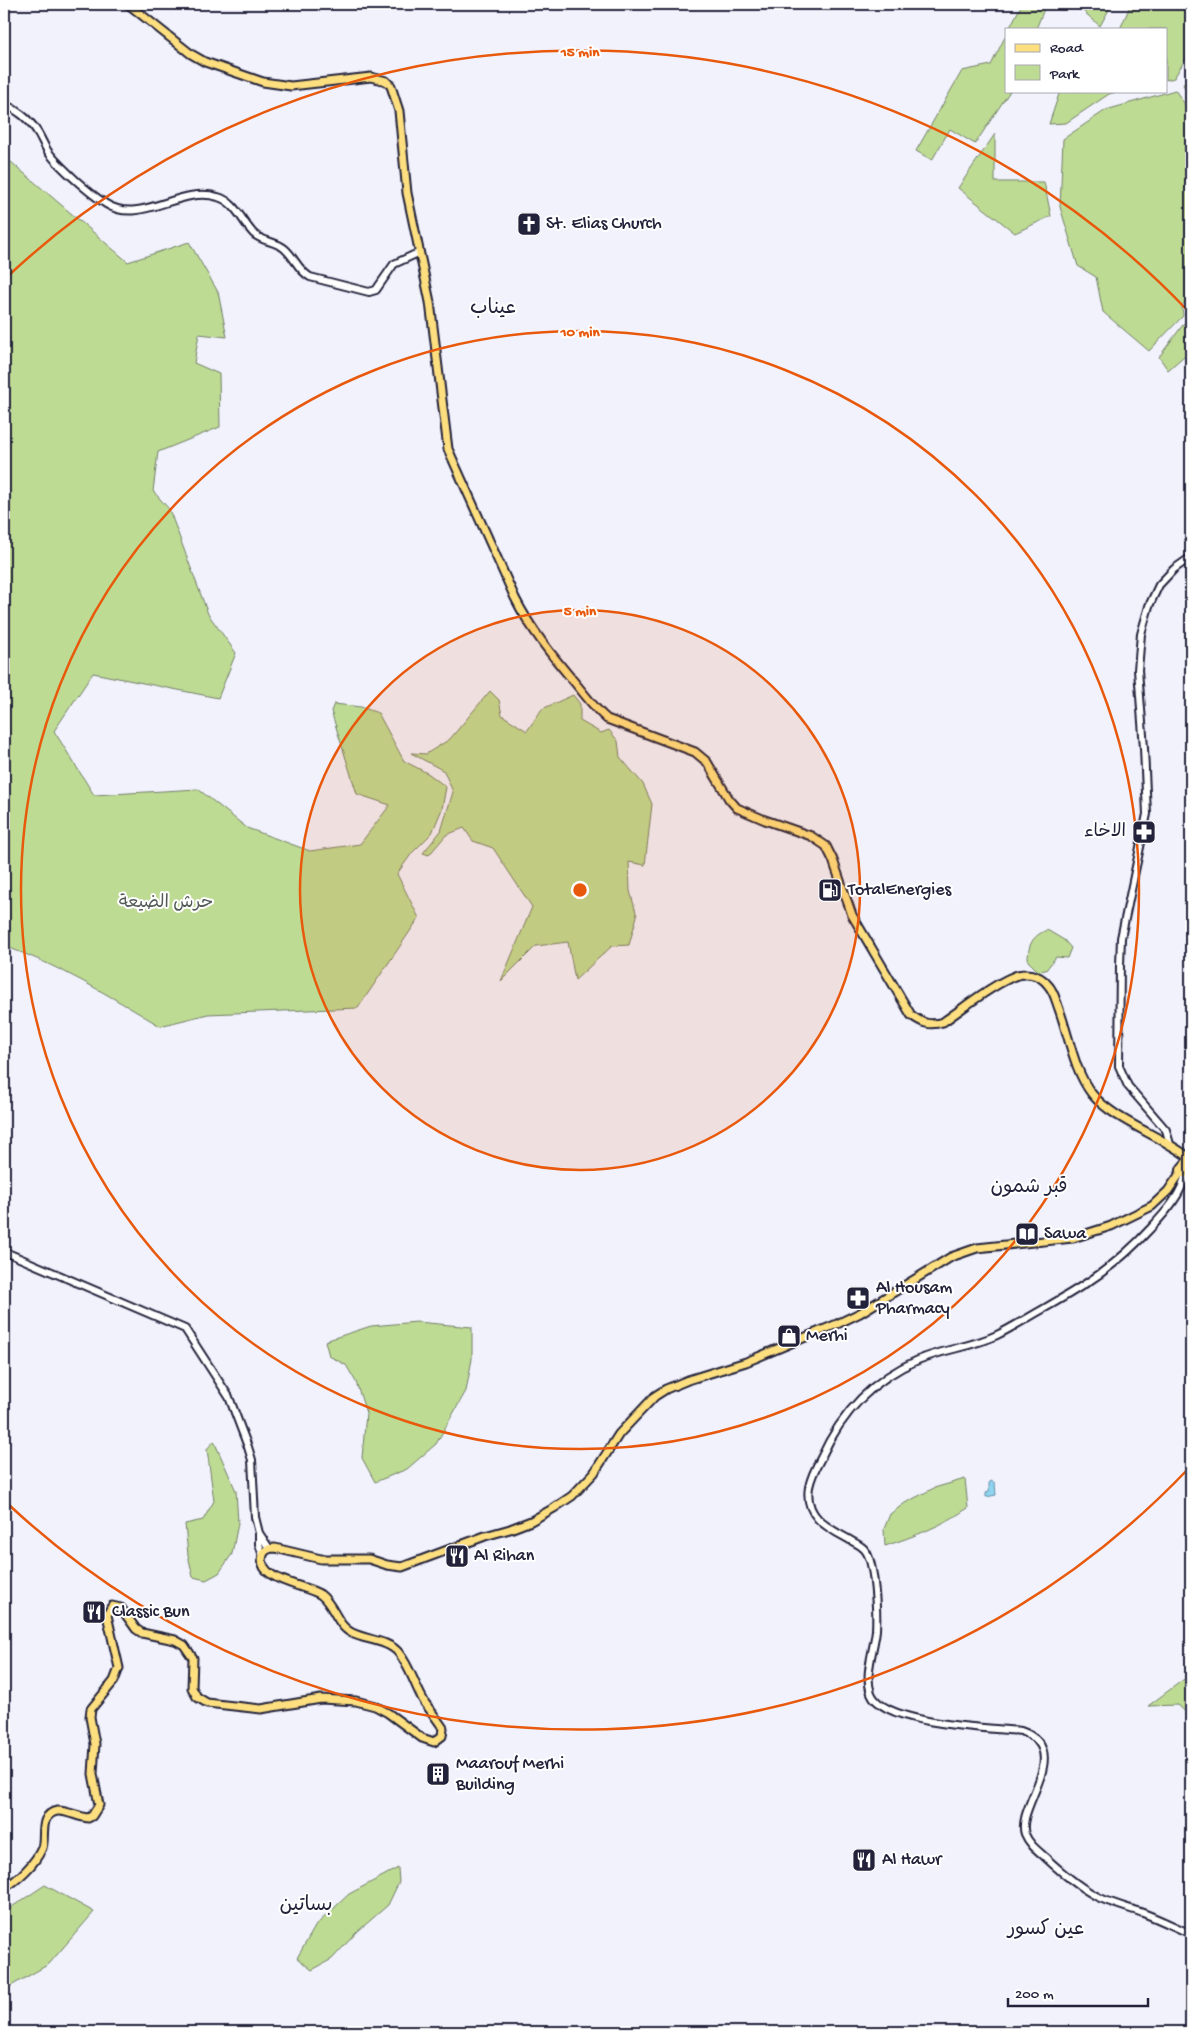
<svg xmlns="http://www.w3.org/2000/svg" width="1195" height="2036" font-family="'Gochi Hand','Playpen Sans Arabic',sans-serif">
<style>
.green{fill:#bedb93;stroke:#707e67}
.water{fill:#8ed4ef;stroke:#638da7}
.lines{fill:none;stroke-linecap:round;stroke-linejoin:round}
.secondary-casing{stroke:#22223b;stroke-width:10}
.primary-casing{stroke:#22223b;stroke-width:11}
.secondary{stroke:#fff;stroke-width:6}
.primary{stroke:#fddf80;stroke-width:7}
.ring{fill:none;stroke:#e8590c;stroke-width:2.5}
.labels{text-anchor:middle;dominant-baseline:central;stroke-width:4;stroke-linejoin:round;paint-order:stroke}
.poi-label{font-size:18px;fill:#22223b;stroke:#fff;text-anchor:start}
.park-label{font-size:18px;fill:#515a55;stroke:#fff}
.quarter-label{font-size:20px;fill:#22223b;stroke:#fff}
.centre{fill:#e8590c;stroke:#fff;stroke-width:2.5}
.ring-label{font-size:15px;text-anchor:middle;font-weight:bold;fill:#e8590c;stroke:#fff;stroke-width:4;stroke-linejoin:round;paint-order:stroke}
</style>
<rect width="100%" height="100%" fill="#f2f2fd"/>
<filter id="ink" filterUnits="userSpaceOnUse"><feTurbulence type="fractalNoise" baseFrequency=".02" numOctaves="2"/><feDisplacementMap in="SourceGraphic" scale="10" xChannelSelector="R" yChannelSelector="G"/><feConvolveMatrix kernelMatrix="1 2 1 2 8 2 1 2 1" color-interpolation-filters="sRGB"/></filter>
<g filter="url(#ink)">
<g class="green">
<polygon points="1022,4 1046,4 1036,29 1009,29"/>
<polygon points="1075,4 1112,4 1100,26"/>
<polygon points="1131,4 1191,4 1191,50 1174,78 1166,80 1166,29 1120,29"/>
<polygon points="1006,35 1006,91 1010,91 975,144 950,129 932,160 916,151 962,71 991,65"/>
<polygon points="1191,71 1191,96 1183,85"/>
<path d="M1175 90 1191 113V223L1187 268C1195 280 1191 295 1182 306L1183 316 1149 351 1103 312 1096 277 1078 266 1060 207 1063 139 1106 110Z"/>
<polygon points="1060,91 1120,91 1109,94 1066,123 1049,124"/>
<polygon points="995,134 995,182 1044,182 1051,216 1015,233 958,188"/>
<path d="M4 156 128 262 189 242 218 292 227 337 199 334 194 363 219 374 220 427 158 452 153 491 169 509 208 614 236 653 218 698 93 673 54 731 94 795 198 789 247 828 310 851 360 844 390 805 357 794 331 711 334 704 361 707 378 713 404 761 429 774 446 787 442 809 432 833 412 853 397 874 419 918 358 1008 208 1014 160 1026C110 996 59 965 4 946Z"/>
<polygon points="1191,314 1191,350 1168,370 1159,357"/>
<polygon points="490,691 499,700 502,715 527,731 542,709 573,695 580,704 580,721 601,733 609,730 618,741 620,757 643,784 652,804 645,865 629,862 630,891 637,916 629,945 612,946 575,980 568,942 536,946 501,981 532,907 493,848 473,841 464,828 446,835 429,855 423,853 441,831 453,792 444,771 411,753 426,754 450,739"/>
<path d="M1047 930 1064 940 1071 948 1067 958 1056 957 1046 970 1038 971 1028 961C1028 945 1032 936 1047 930Z"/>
<polygon points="417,1322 472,1327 472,1359 466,1391 436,1444 407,1469 375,1482 362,1458 366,1413 356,1382 346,1365 329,1356 325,1341 371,1326"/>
<polygon points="214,1441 236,1491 238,1523 232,1554 219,1573 206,1580 193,1577 188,1555 185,1524 203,1520 214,1501 207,1449"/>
<path d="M965 1479 968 1508C942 1526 915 1536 885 1546L884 1529 890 1514 905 1503 934 1488Z"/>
<polygon points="1191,1674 1191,1717 1178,1705 1148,1706"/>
<polygon points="398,1868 399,1882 388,1905 357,1932 332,1959 312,1970 297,1958 316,1925 349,1894"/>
<polygon points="45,1885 94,1912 49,1964 4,1990 4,1912"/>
</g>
<polygon class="water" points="991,1481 995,1483 996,1495 986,1497 986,1493 989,1492 989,1483"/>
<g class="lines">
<g class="secondary-casing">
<g id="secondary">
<path d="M4 104C16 109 29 119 36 130 41 137 44 146 49 153 62 169 89 193 106 204 141 226 180 185 218 197 236 202 242 222 254 234 263 242 276 241 285 249 295 258 298 270 310 277L369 292 376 290 394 264 418 253"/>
<polyline points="1170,1144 1166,1130 1128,1086 1119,1066 1120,965 1121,938 1147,814 1144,748 1138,670 1141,634 1149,606 1159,585 1174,569 1191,557"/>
<polyline points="1187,1168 1191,1170"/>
<path d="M1186 1172C1183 1194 1164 1214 1150 1229 1116 1266 1087 1284 1045 1308 1029 1317 1013 1327 997 1335 972 1347 944 1349 918 1360 873 1379 841 1414 821 1458 816 1467 811 1477 809 1487 804 1517 828 1528 850 1540 855 1543 861 1545 865 1550 875 1562 877 1614 876 1630 874 1650 864 1674 871 1693 883 1725 990 1728 1021 1731 1075 1750 1015 1807 1025 1834 1029 1844 1037 1850 1045 1857 1061 1872 1079 1888 1100 1898 1114 1904 1128 1908 1143 1913 1159 1919 1175 1927 1191 1934"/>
<polyline points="4,1254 10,1254 185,1329 229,1397 248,1447 252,1460 255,1517 259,1533 269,1548"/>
<polyline points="259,1534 259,1544 263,1556"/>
</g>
</g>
<g class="primary-casing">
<g id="primary">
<path d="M128 4 191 54 205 62 263 82 291 86 371 77 386 81 391 86 399 111 407 193 430 302 448 449 515 598C531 630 553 657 576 684 586 696 595 709 607 719L695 752 707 762 729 799 737 808 765 820 811 836 826 846 833 860 852 915 911 1015C922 1023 929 1026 943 1022 965 1007 986 989 1010 978 1023 971 1039 973 1048 985 1054 991 1056 1001 1059 1009 1069 1036 1074 1071 1092 1094 1112 1119 1161 1136 1187 1156L1188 1160 1183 1166"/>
<circle cx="1184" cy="1170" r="3.5"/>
<path d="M4 1888C18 1880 35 1864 42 1848 46 1836 38 1815 57 1811 66 1810 78 1817 88 1818L92 1816 99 1805 93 1774 95 1744 90 1717 91 1709 114 1681 119 1668 107 1615 112 1606 121 1608 136 1629 142 1633 175 1640 184 1645 193 1658 192 1688 197 1697 207 1703 261 1709 321 1699 356 1701 375 1706 388 1713 422 1738 434 1742 442 1736 443 1728C437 1719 431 1711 425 1703 415 1687 410 1666 398 1652 387 1640 366 1640 352 1633 337 1626 334 1605 321 1595 308 1585 255 1581 263 1555 265 1549 270 1548 275 1548L321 1559H369L387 1565 402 1567 485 1536 510 1529 531 1521 554 1508 572 1496 594 1473 619 1434 655 1396 666 1389 688 1380 746 1362 837 1324 860 1313 951 1257 977 1248 1073 1238 1111 1226 1152 1206 1168 1191 1181 1172"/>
</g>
</g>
<use href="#secondary" class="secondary"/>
<use href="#primary" class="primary"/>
</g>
</g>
<circle cx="580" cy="890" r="280" fill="#e8590c" fill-opacity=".12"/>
<g class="ring">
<circle cx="580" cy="890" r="280"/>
<circle cx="580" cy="890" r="559"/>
<path d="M1189 1468A839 839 0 0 1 8 1504M8 276A839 839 0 0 1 1189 312"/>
</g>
<defs>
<g id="church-square" transform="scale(1.25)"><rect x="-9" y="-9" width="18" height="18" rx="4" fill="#22223b" stroke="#fff"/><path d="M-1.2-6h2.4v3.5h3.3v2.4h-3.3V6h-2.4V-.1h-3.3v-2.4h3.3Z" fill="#fff"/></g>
<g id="pharmacy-square" transform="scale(1.25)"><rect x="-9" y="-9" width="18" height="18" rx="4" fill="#22223b" stroke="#fff"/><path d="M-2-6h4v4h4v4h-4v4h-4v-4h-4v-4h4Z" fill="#fff"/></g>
<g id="fuel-square" transform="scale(1.25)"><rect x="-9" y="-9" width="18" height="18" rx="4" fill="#22223b" stroke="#fff"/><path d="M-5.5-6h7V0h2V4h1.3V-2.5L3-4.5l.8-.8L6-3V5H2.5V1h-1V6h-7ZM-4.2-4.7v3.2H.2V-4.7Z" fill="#fff"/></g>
<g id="library-square" transform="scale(1.25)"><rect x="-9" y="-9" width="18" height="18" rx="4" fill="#22223b" stroke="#fff"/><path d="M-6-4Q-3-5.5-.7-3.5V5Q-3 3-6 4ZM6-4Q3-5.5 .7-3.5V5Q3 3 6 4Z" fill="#fff"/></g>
<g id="shop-square" transform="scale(1.25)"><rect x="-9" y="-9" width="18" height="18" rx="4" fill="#22223b" stroke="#fff"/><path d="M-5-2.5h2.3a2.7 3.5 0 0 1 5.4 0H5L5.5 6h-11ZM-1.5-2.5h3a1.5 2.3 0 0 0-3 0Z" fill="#fff"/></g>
<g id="restaurant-square" transform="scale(1.25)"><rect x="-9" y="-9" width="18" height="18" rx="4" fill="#22223b" stroke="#fff"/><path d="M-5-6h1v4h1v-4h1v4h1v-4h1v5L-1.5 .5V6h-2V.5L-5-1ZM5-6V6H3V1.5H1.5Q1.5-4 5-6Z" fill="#fff"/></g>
<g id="building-square" transform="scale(1.25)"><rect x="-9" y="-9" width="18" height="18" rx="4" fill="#22223b" stroke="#fff"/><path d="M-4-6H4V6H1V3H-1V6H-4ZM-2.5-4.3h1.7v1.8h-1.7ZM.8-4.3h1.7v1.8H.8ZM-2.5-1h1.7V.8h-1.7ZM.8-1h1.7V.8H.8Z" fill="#fff"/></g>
</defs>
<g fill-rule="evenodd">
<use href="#church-square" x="529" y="224"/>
<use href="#pharmacy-square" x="1144" y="832"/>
<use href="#fuel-square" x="830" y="890"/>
<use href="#library-square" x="1027" y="1234"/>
<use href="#pharmacy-square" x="858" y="1298"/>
<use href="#shop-square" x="789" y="1336"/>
<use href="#restaurant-square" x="457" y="1556"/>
<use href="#restaurant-square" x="94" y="1612"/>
<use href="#building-square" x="438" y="1774"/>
<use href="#restaurant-square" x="864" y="1860"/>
</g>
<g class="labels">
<g class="poi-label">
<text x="546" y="224">St. Elias Church</text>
<text x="1126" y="832" text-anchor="end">الاخاء</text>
<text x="848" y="890">TotalEnergies</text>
<text x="1044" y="1234">Sawa</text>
<text x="876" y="1288">Al Housam<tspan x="876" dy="21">Pharmacy</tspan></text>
<text x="806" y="1336">Merhi</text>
<text x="474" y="1556">Al Rihan</text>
<text x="112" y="1612">Classic Bun</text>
<text x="456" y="1764">Maarouf Merhi<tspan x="456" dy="21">Building</tspan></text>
<text x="882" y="1860">Al Hawr</text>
</g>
<g class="park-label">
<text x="166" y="903">حرش الضيعة</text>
</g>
<g class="quarter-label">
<text x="493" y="309">عيناب</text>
<text x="1029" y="1188">قبر شمون</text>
<text x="306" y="1906">بساتين</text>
<text x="1046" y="1930">عين كسور</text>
</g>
</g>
<circle cx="580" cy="890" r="8" class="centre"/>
<g class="ring-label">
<text x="580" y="56">15 min</text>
<text x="580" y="336">10 min</text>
<text x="580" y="615">5 min</text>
</g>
<rect width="1195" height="2036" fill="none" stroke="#fff" stroke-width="20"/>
<rect x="10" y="10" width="1175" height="2016" fill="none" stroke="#22223b" stroke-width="2" filter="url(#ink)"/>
<rect x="1005" y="28" width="162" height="65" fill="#ffffff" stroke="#a7a7b1"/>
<rect x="1015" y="44" width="25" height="8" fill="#fddf80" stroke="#a7a7b1"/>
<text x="1050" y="52" font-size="15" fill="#22223b">Road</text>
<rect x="1015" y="65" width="25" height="15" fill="#bedb93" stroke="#a7a7b1"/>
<text x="1050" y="78" font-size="15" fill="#22223b">Park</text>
<path d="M1008 1998v8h140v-8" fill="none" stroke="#22223b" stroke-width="2.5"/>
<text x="1015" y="1998" font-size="15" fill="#22223b" stroke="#ffffff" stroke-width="4" paint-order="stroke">200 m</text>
</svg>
